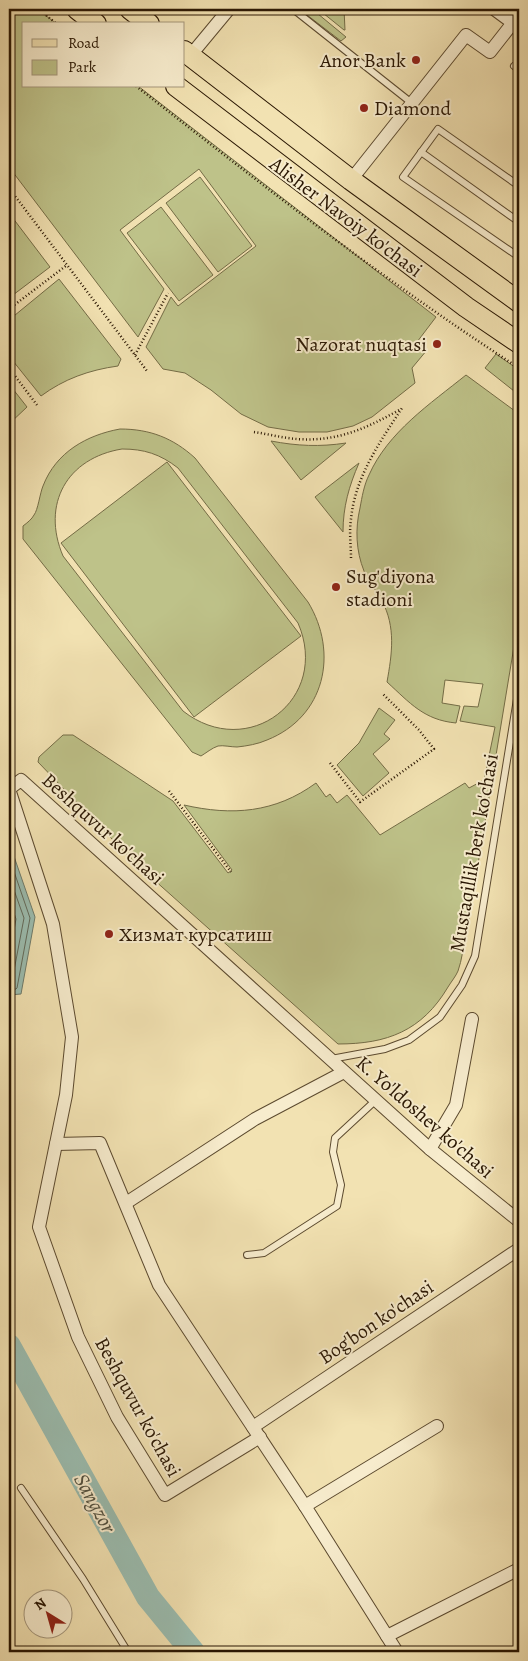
<svg xmlns="http://www.w3.org/2000/svg" width="528" height="1661" font-family="Alegreya,serif">
<style>
.green{fill:#bec289;stroke:#746c46;fill-rule:evenodd}
.water{fill:#9bbdb0;stroke:#6e7b6b}
.lines{fill:none;stroke-linecap:round;stroke-linejoin:round}
.shore{stroke:#626a5a;stroke-width:1}
.river{stroke:#9bbdb0;stroke-width:24}
.service-casing{stroke:#5c4a2f;stroke-width:8}
.minor-casing{stroke:#5c4a2f;stroke-width:14}
.primary-casing{stroke:#2a1703;stroke-width:22}
.path{stroke:#2a1703;stroke-width:2.5;stroke-dasharray:1 2.5;stroke-linecap:butt}
.service{stroke:#f7eccd;stroke-width:6}
.minor{stroke:#f7eccd;stroke-width:12}
.primary{stroke:#f2e2b2;stroke-width:20}
.poi-dot{fill:#8f2418;stroke:#f7eccd;stroke-width:2}
.labels{text-anchor:middle;dominant-baseline:central;stroke-width:4;stroke-linejoin:round;paint-order:stroke}
.poi-label{font-size:20px;fill:#2a1703;stroke:#f7eccd;text-anchor:start}
.street-label{font-size:20px;fill:#2a1703;stroke:#f7eccd}
.water-label{font-size:21px;font-style:italic;fill:#525140;stroke:#f7eccd}
</style>
<rect width="100%" height="100%" fill="#f2e2b2"/>
<filter id="stains"><feTurbulence type="fractalNoise" baseFrequency=".004" numOctaves="4"/><feColorMatrix values="0 0 0 0 .2 0 0 0 0 .09 0 0 0 0 .02 0 0 0 .5 -.17"/></filter>
<radialGradient id="worn" r=".72"><stop offset=".6" stop-color="#630" stop-opacity="0"/><stop offset="1" stop-color="#630" stop-opacity=".3"/></radialGradient>
<g class="green">
<polygon points="9,9 37,9 57,24 24,24 24,86 138,86 436,317 417,342 427,350 412,368 415,383 372,417 353,426 327,432 299,432 268,427 241,414 211,390 185,373 163,369 146,347 171,297 178,306 256,246 199,169 120,230 164,289 138,337 9,167"/>
<polygon points="312,9 346,37 341,41 307,15"/>
<polygon points="318,9 344,9 345,30 344,30"/>
<polygon points="200,177 252,246 218,272 166,203"/>
<polygon points="161,207 213,275 179,301 127,233"/>
<polygon points="9,213 50,267 9,298"/>
<path d="M59 279 121 359 118 366C89 370 64 379 41 396L9 356V320Z"/>
<polygon points="496,354 519,370 519,395 485,368"/>
<path d="M466 375 519 414V616L466 937C463 947 462 960 458 971 456 976 451 982 448 987 422 1031 387 1044 338 1044L134 862 38 762 39 757 63 735H73L173 801 228 873 232 870 184 805C232 816 275 813 316 783L326 797 330 794 337 803 347 795 380 835 465 783 469 788 484 780 495 727 460 721 464 706 478 707 483 684 445 680 442 703 460 706 456 723C424 720 410 703 387 682 392 654 396 627 382 601 377 591 368 582 364 571 356 551 355 529 360 508 362 497 364 485 369 475 388 432 430 404 466 375Z"/>
<polygon points="9,384 27,407 9,424"/>
<path d="M120 429C150 429 173 438 195 458L308 602C339 653 325 717 267 740 258 744 247 746 237 747 231 747 223 745 218 746 212 748 206 753 201 756L192 752 23 539V526C27 523 32 519 34 515 38 510 40 493 43 486 56 452 87 435 120 429ZM122 449C144 449 160 454 178 468L298 623C331 699 248 762 183 711L63 556C41 504 67 458 122 449Z"/>
<path d="M271 441C297 446 320 447 346 443L301 480Z"/>
<polygon points="167,462 301,636 194,717 61,543"/>
<path d="M359 463C349 486 343 507 343 532L315 497Z"/>
<polygon points="379,708 395,720 384,734 390,739 373,754 389,773 363,796 337,765 359,743"/>
</g>
<polygon class="water" points="9,842 35,917 21,994 9,995"/>
<g class="lines">
<g class="shore">
<polyline points="9,857 30,918 17,988 16,989 9,990"/>
<polyline points="9,876 24,918 12,981 9,983"/>
<polyline points="9,898 16,919 9,958"/>
</g>
<polyline class="river" points="9,1346 148,1597 193,1652"/>
<g class="service-casing">
<g id="service">
<polyline points="293,9 413,104"/>
<polyline points="514,66 519,70"/>
<polyline points="421,152 519,222"/>
<polyline points="519,186 438,129 403,177 519,257"/>
<polyline points="331,1059 385,1049 409,1040 440,1017 462,985 475,956 519,687"/>
<polyline points="247,1255 264,1253 337,1206 341,1185 333,1152 335,1138 376,1100"/>
<polyline points="21,1488 83,1579 128,1652"/>
</g>
</g>
<g class="minor-casing">
<g id="minor">
<polyline points="494,9 513,23"/>
<polyline points="190,56 229,9"/>
<polyline points="351,180 466,35 490,52 519,15"/>
<polyline points="56,1144 100,1143 159,1285 305,1506 397,1652"/>
<polyline points="430,1149 456,1105 472,1019"/>
<polyline points="126,1203 255,1119 344,1072"/>
<polyline points="253,1427 519,1249"/>
<polyline points="260,1437 165,1495 117,1417 78,1337 39,1227 66,1095 72,1037 53,924 9,789 21,780 430,1149 519,1221"/>
<polyline points="305,1506 437,1426"/>
<polyline points="387,1636 519,1569"/>
</g>
</g>
<g class="primary-casing">
<g id="primary">
<polyline points="77,9 96,24"/>
<polyline points="130,9 149,24"/>
<polyline points="184,51 351,180 519,302"/>
<polyline points="176,86 466,307 519,343"/>
</g>
</g>
<g class="path">
<polyline points="38,9 57,24"/>
<path d="M136 86C261 184 386 282 519 368"/>
<polyline points="9,188 147,371"/>
<polyline points="9,309 67,265"/>
<polyline points="135,355 168,293"/>
<polyline points="9,368 37,405"/>
<path d="M254 432C268 434 283 438 297 439 338 442 367 428 401 409"/>
<path d="M351 558C351 545 349 532 351 519 355 477 380 442 402 408"/>
<polyline points="330,763 360,802 434,749 419,730 383,694"/>
<polyline points="169,791 231,872"/>
</g>
<use href="#service" class="service"/>
<use href="#minor" class="minor"/>
<use href="#primary" class="primary"/>
</g>
<g class="poi-dot">
<circle cx="416" cy="60" r="5"/>
<circle cx="364" cy="108" r="5"/>
<circle cx="437" cy="344" r="5"/>
<circle cx="336" cy="587" r="5"/>
<circle cx="109" cy="934" r="5"/>
</g>
<g class="labels">
<g class="poi-label">
<text x="406" y="60" text-anchor="end">Anor Bank</text>
<text x="374" y="108">Diamond</text>
<text x="427" y="344" text-anchor="end">Nazorat nuqtasi</text>
<text x="346" y="576">Sug'diyona<tspan x="346" dy="23">stadioni</tspan></text>
<text x="119" y="934">Хизмат курсатиш</text>
</g>
<g class="street-label">
<text transform="translate(346 217) rotate(37)">Alisher Navoiy ko'chasi</text>
<text transform="translate(103 829) rotate(42)">Beshquvur ko'chasi</text>
<text transform="translate(474 853) rotate(-80)">Mustaqillik berk ko'chasi</text>
<text transform="translate(425 1117) rotate(41)">K. Yo'ldoshev ko'chasi</text>
<text transform="translate(376 1322) rotate(-34)">Bog'bon ko'chasi</text>
<text transform="translate(138 1407) rotate(61)">Beshquvur ko'chasi</text>
</g>
<g class="water-label">
<text transform="translate(95 1503) rotate(61)">Sangzor</text>
</g>
</g>
<rect width="528" height="1661" fill="none" stroke="#f2e2b2" stroke-width="30"/>
<rect x="10" y="10" width="508" height="1641" fill="none" stroke="#2a1703" stroke-width="2.5"/>
<rect x="15" y="15" width="498" height="1631" fill="none" stroke="#2a1703"/>
<rect x="22" y="22" width="162" height="65" fill="#f7eccd" stroke="#a5977c"/>
<rect x="32" y="39" width="25" height="8" fill="#f2e2b2" stroke="#a5977c"/>
<text x="68" y="48" font-size="15" fill="#2a1703">Road</text>
<rect x="32" y="60" width="25" height="15" fill="#bec289" stroke="#a5977c"/>
<text x="68" y="72" font-size="15" fill="#2a1703">Park</text>
<g transform="translate(48 1614) rotate(323)"><circle r="24" fill="#f7eccd" stroke="#a5977c"/>
<path d="M0-4L9 19L0 12L-9 19Z" fill="#8f2418"/>
<text y="-8" font-size="14" font-weight="bold" text-anchor="middle" fill="#2a1703">N</text>
</g>
<rect width="100%" height="100%" filter="url(#stains)"/>
<rect width="100%" height="100%" fill="url(#worn)"/>
</svg>
